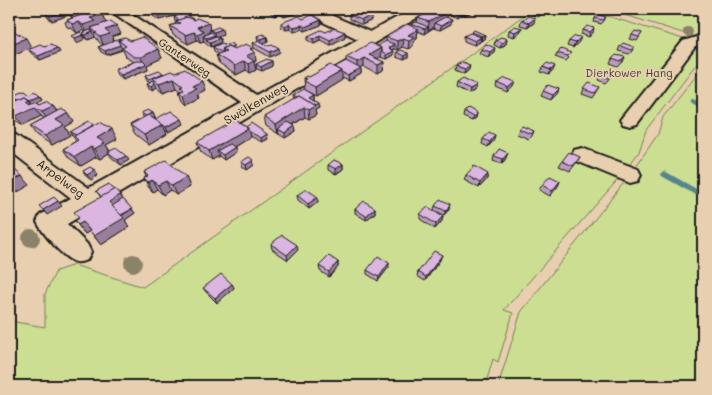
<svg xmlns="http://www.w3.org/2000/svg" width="712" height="395" font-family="Mali,sans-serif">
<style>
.green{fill:#ccde92;stroke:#747d57}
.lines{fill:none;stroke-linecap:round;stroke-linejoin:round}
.stream-far1{stroke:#56868d;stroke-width:4.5}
.stream{stroke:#56868d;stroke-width:5.5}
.minor-casing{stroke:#1c1c1c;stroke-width:4}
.minor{fill:#e7cfaf;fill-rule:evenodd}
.tree{fill:#8b826b}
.wall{fill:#bc9dc1;stroke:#1c1c1c}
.shaded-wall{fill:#997f9d;stroke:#1c1c1c}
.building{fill:#dbb6e0;stroke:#1c1c1c}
.labels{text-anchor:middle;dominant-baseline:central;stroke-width:4;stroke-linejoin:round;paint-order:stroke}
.far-street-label{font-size:11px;fill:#1c1c1c;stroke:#e7cfaf}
.far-park-label{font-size:11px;fill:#3f4334;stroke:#e7cfaf}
.street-label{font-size:12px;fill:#1c1c1c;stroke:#e7cfaf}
</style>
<rect width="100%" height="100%" fill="#e7cfaf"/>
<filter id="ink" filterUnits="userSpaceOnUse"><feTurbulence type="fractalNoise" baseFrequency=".02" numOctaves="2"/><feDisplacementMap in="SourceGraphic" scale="10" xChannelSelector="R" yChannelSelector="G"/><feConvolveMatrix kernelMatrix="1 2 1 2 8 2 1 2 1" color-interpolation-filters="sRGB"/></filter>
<g filter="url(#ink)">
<g class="green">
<polygon points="532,9 584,9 703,45 703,55 646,130 639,152 621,176 504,310 513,313 498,362 493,359 485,386 9,386 9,321 45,327 45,294 56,271 74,265 143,287 470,55"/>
<polygon points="606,9 703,9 703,39 702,39"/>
<polygon points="703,66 703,386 498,386 521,312 630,175 658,134 663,117"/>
</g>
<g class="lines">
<polyline class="stream-far1" points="692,101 703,106"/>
<polyline class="stream" points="664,174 703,196"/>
<g class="minor-casing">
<g id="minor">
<path d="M108 9H124L256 95 358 39 323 22 306 9H322L333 16 370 32 412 9H429L427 12 67 224 87 244 91 252 87 260C83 261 80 263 76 262 64 260 42 232 37 222L40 215 71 198 9 150V133L16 135 89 188 242 103Z"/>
<polygon points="703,35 703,45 695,47 637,124 630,126 623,124 620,120 623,116 683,41"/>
<polygon points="582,148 638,169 641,175 638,181 630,183 574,160 571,155 574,150"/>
</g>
</g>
<use href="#minor" class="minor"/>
</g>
<g class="tree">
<circle cx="688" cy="32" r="5"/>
<circle cx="31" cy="238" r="9"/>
<circle cx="133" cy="263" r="9"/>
</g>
<g class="wall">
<polygon points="60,9 90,9 92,12 102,15 106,23 121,34 112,37 114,41 131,41 158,49 162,58 147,65 148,69 123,79 117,74 115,69 133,62 126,57 123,50 107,55 101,52 98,47 103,45 99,42 97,39 95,37 88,40 85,37 83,33 85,32 84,30 77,33 71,28 67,27 65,22 67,21 67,20 72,18 69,15 52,21 48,18 46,14 61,9"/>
<polygon points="157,9 180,9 176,10 178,15 159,20 153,16 151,11 158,9"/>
<polygon points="266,9 300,9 300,12 284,17 280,14 274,16"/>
<polygon points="362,9 392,9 384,13 378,11 374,13"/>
<polygon points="447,9 472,9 472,12 465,15 462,14 457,18 448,14 447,18 451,24 440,30 433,28 424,34 418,31 417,38 414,40 413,46 408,49 402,47 397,50 394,49 392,50 393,55 386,59 380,57 377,59 384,62 383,71 378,74 364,67 361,69 361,74 349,81 342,78 342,80 316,96 304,90 303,78 309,77 335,67 346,61 346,57 377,46 386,41 386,37 411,26 411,24 417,22 418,18 448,11 449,9"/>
<polygon points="537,9 542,14 538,17 533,15 534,11"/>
<polygon points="349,15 372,20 362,25 349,19"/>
<polygon points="174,17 193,19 210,30 223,34 217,36 220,38 221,42 211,47 204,41 200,42 197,40 188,44 173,35 170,26 177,23 175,22"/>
<polygon points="606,17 604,21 601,24 594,22 595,18"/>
<polygon points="303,19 321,20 321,25 305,31 302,29 294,32 290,29 286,30 281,27 281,23"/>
<polygon points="521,20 534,23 527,27 520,25"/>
<polygon points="522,28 520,32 514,37 508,35 509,30"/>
<polygon points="583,30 593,33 589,37 581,34"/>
<polygon points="9,32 31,47 13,55 9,52"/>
<polygon points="326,32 345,32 345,37 330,45 320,40 314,43 308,40 308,36"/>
<polygon points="472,32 485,35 484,39 481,41 480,40 480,42 474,45 464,41 464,36 471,34"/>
<polygon points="642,33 637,41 630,39 632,35"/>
<polygon points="257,36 267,37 268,41 263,43 280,52 270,57 254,48 253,43 258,41"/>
<polygon points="507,39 506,44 500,48 494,45 495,40"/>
<polygon points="569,41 579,42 573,48 567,46"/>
<polygon points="226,45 235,49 253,51 256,61 254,62 256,70 250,73 246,70 236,75 219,64 216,55 218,54 214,51 213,47"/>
<polygon points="44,46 57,48 60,52 40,60 31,53 28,49"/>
<polygon points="620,46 634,47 632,51 629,54 618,51"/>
<polygon points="481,49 494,52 488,57 479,53"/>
<polygon points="561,49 569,58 566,61 555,57 557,53"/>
<polygon points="396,52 408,53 408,58 404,60 396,57"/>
<polygon points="625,57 623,62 618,67 610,64 612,59"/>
<polygon points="272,61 272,66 262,71 257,69 256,64"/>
<polygon points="456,66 469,70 464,74 455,70"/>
<polygon points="543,67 553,71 549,75 541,72"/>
<polygon points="175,73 205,90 197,94 199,98 186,104 182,100 179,91 181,90 177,87 163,92 157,87 153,90 149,88 147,83 150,82 148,80 146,75"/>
<polygon points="601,75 612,75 609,80 606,83 599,80"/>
<polygon points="457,82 475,90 469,94 456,87"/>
<polygon points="498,83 514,87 508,93 497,88"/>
<polygon points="600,87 593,98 582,94 584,89"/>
<polygon points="559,89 557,94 551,100 541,96 543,91"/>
<polygon points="30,94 40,95 43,99 37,102 40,104 53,106 57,111 68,113 74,122 65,127 70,135 52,145 36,135 30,126 44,118 41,116 23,125 9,116 9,104 17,100 13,95"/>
<polygon points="293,95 313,95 313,100 319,108 315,110 316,115 309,119 305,117 293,125 295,126 296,131 285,138 266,126 264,117 294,100"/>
<polygon points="464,112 477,113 476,118 472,121 463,117"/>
<polygon points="141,113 153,113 155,118 154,119 155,119 184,124 168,132 165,130 167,134 149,145 135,134 130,125 144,118"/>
<polygon points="246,127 268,139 262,142 250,136 250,137 234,147 236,152 224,160 219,156 212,160 201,152 197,142"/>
<polygon points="519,129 534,131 532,136 529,139 517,134"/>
<polygon points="70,132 117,139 106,145 110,151 129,160 121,165 111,157 109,153 100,159 96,157 81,166 69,158 63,149 76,141"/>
<polygon points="483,139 494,140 488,147 482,144"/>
<polygon points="494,156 506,158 502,164 493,161"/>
<polygon points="580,157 577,162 570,171 559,166 562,161"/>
<polygon points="253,160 254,165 247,170 243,167 241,162"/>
<polygon points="343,164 343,169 336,174 328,170 328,165"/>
<polygon points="83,171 98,175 91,180 86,176"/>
<polygon points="144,172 186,177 190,187 176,195 170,190 163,195 157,189 153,192 149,188 144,178 146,177"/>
<polygon points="466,175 487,179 479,188 464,180"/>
<polygon points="560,181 558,186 550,196 539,190 542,185"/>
<polygon points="96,191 123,199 135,213 125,220 129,227 101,245 90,231 85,234 75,221 79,219 101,197"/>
<polygon points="297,195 318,202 309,209 298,200"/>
<polygon points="435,206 449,209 444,215 434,210"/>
<polygon points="375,208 375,213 366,220 355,213 355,209"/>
<polygon points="420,214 443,216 442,221 435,229 420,219"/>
<polygon points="271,244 298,250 288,260 272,249"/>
<polygon points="440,260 425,281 417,276 418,272"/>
<polygon points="338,262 338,267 329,277 320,271 319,266"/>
<polygon points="389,267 378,281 367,274 367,270"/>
<polygon points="232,284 234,288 217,303 206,292 203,288"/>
</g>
<g class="shaded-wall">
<polygon points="33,9 47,9 35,12"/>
<polygon points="48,9 57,9 50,11"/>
<polygon points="90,9 92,13 73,19 71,15"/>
<polygon points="172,9 180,9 174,11 177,10 178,15 159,20 158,16"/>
<polygon points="280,9 280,14 274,16 273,11"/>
<polygon points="295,9 300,9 300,12 284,17 283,12"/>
<polygon points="374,9 379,9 378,11 374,13"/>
<polygon points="385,9 392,9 384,13"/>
<polygon points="467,9 472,9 472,12 465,15"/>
<polygon points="463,10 462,14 457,18 457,13"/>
<polygon points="543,10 542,14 538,17 540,12"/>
<polygon points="66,11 69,15 52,21 49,16"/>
<polygon points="449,11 447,19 434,23 433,28 428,31 429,22"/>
<polygon points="102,15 106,23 91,28 93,32 88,34 83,25 90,18"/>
<polygon points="372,15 372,20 362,25 362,20"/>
<polygon points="535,18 534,23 527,27 529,23"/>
<polygon points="452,19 451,24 440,30 441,26"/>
<polygon points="321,20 321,25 305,31 305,27"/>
<polygon points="79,22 84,30 77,33 72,24"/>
<polygon points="209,23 210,32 204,34 205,38 203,36 204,41 200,42 197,34 197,27"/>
<polygon points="289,24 290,29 286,30 285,26"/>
<polygon points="302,25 302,29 294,32 294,27"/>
<polygon points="117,26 121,34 112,37 114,43 104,46 100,37 105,30"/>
<polygon points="428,27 428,31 424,34 425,29"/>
<polygon points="522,28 520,32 514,37 515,32"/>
<polygon points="594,28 593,33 589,37 590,32"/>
<polygon points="222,29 223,34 207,40 206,38 214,35 214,32"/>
<polygon points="418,29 417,38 414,40 413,46 408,49 409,40 408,35"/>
<polygon points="93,32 95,37 88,40 85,35"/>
<polygon points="194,32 197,40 188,44 185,35"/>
<polygon points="345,32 345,37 330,45 330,40"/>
<polygon points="83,35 85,39 77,43 75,38"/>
<polygon points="320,35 320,40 314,43 314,39"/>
<polygon points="485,35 484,39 481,41 482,36"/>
<polygon points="267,37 268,41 262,44 261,39"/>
<polygon points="481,37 480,42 474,45 475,41"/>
<polygon points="581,37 579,42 573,48 575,43"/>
<polygon points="26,38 31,47 13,55 9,48 9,45"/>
<polygon points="220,38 221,42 211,47 210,42"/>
<polygon points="403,38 402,47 397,50 397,41"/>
<polygon points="507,39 506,44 500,48 502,43"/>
<polygon points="394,44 394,49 387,53 388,48"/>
<polygon points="120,45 122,49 107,55 105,51"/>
<polygon points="57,48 60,52 40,60 38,56"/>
<polygon points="253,48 254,53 255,52 256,61 254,62 256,70 250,73 246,56 250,49"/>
<polygon points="279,48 280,52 270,57 270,52"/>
<polygon points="381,48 380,57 372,62 369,55"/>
<polygon points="495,48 494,52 488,57 490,52"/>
<polygon points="158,49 162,58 147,65 148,69 123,79 121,74 144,65 141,57"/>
<polygon points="393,51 393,55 386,59 386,55"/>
<polygon points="408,53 408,58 404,60 404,56"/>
<polygon points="364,58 364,67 361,69 361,74 349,81 348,76 357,71 357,62"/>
<polygon points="244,61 246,70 236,75 234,66"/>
<polygon points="272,61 272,66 262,71 261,67"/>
<polygon points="384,62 383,71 378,74 378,65"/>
<polygon points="470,65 469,70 464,74 465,69"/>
<polygon points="555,66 553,71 549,75 551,70"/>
<polygon points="342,71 342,80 316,96 315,87"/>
<polygon points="174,78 177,87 163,92 159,83"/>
<polygon points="202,81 205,90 197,94 199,98 186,104 183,94 192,86"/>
<polygon points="516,82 514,87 508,93 509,88"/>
<polygon points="155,83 157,87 153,90 151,86"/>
<polygon points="477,85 475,90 469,94 470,89"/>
<polygon points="559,89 557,94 551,100 553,95"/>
<polygon points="12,94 15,99 9,102 9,95"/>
<polygon points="40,95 43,99 34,104 31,99"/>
<polygon points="313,95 313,100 309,103 308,98"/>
<polygon points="30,99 41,116 23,125 16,116 22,101"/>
<polygon points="318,104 319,108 315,110 316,115 309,119 308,110"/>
<polygon points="53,106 59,115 48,121 42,111"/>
<polygon points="304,107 305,117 282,131 278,129 279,134 278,134 276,125"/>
<polygon points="68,113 74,122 65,127 70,135 52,145 45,136 56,120"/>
<polygon points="153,113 155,118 149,121 147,116"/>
<polygon points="477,113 476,118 472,121 473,117"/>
<polygon points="182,119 184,124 168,132 166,127"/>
<polygon points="163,125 167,134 149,145 144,135"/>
<polygon points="295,126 296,131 285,138 285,133"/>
<polygon points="248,128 250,137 222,154 217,151 219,156 212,160 209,151"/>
<polygon points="112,129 117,139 106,145 110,152 100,159 94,149 97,138"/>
<polygon points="267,134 268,139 262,142 261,138"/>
<polygon points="495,135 494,140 488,147 490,142"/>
<polygon points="91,147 96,157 81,166 75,157"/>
<polygon points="235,147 236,152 224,160 223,155"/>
<polygon points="508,153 506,158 502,164 503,159"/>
<polygon points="126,156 129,160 121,165 118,160"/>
<polygon points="253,160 254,165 247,170 246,165"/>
<polygon points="343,164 343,169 336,174 336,169"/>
<polygon points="95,170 98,175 91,180 87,175"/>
<polygon points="488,174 487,179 479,188 480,183"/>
<polygon points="22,176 30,185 9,197 9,183"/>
<polygon points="186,177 190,187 176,195 172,186"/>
<polygon points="152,180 157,189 153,192 148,182"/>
<polygon points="166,181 170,190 163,195 158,185"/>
<polygon points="560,181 558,186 550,196 552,191"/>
<polygon points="120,195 126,204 111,206 105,200"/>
<polygon points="318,197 318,202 309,209 308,204"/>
<polygon points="58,201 62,206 47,215 43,210"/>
<polygon points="450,204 449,209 444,215 446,211"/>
<polygon points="375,208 375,213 366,220 366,216"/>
<polygon points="132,209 135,213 125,220 129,227 101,245 94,236 121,216"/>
<polygon points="443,216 442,221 435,229 436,224"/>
<polygon points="83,222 90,231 85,234 78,225"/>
<polygon points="297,245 298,250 288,260 287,255"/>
<polygon points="442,255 440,260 425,281 426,277"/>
<polygon points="338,262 338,267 329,277 329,272"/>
<polygon points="389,263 389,267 378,281 379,277"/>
<polygon points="232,284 234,288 217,303 215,298"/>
</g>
<g class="building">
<polygon points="62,9 90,9 71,15 66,11 49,16 46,14"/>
<polygon points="159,9 174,9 177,10 158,16 151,11"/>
<polygon points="270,9 295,9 283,12 280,9 273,11"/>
<polygon points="434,9 443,9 449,11 429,22 418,18"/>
<polygon points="450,9 460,9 463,10 457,13 448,10"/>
<polygon points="537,9 539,9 543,10 540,12 534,11"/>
<polygon points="96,10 102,15 90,18 95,21 83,25 79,22 72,24 67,20"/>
<polygon points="359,10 372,15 362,20 349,15"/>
<polygon points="184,13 193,19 192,20 187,17 179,20 174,17"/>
<polygon points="312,15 321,20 305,27 302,25 294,27 289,24 285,26 281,23 299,16 303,19"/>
<polygon points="598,15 606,17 603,20 595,18"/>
<polygon points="528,16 535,18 529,23 521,20"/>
<polygon points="187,17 193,20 197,18 209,23 197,27 204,31 197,34 194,32 185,35 170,26 180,23 176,21"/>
<polygon points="445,17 452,19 441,26 434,23"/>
<polygon points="111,21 117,26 105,30 110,34 100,37 95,33 97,33 91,28"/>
<polygon points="417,22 428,27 425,29 411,24"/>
<polygon points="407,24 418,29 408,35 414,37 409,40 403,38 397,41 386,37"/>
<polygon points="515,26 522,28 515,32 509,30"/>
<polygon points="587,26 594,28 590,32 583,30"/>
<polygon points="218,27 222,29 214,32 210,30"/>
<polygon points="334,28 345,32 330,40 320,35 314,39 308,36 321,30 326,32"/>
<polygon points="12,30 26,38 9,45 9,32"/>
<polygon points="90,30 93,32 85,35 83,33"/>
<polygon points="474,30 485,35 482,36 472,32"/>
<polygon points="635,31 642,33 639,37 632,35"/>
<polygon points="80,32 83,35 75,38 72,36"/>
<polygon points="211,32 215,35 206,38 203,36"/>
<polygon points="470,33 481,37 475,41 464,36"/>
<polygon points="263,34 267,37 261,39 257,36"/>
<polygon points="216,36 220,38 210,42 206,40"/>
<polygon points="575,36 581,37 575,43 569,41"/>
<polygon points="142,37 158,49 141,57 134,57 122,48 126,46 118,40 125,38 131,41"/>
<polygon points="501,37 507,39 502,43 495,40"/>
<polygon points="120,39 121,40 118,40 120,45 105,51 98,47"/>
<polygon points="259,40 268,46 272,44 279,48 270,52 253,43"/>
<polygon points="386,41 394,44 388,48 393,51 386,55 381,52 381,48 377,46"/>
<polygon points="222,43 226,45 230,43 235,46 231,47 228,46 222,49 223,51 221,52 213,47"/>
<polygon points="370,43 381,48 369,55 384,62 378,65 364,58 357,62 346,57"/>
<polygon points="623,43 634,47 631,50 620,46"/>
<polygon points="40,44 44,46 51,44 57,48 38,56 28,49"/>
<polygon points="246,44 253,48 250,49 255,52 246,56 254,61 248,64 244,61 234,66 216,55 226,51 222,49 228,46 234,49"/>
<polygon points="486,44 495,48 490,52 481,49"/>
<polygon points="561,49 571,53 568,56 557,53"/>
<polygon points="400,50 408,53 404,56 396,52"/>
<polygon points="616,55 625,57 621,62 612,59"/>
<polygon points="267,59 272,61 261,67 256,64"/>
<polygon points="136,61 143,61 146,64 121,74 115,69"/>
<polygon points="346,61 361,69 348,76 342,73 342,71 335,67"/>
<polygon points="462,62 470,65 465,69 456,66"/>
<polygon points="547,63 555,66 551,70 543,67"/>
<polygon points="331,65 342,71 315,87 303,81 306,79 303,78 306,76 309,77"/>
<polygon points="185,69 202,81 192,86 196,88 183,94 179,91 184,89 181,86 183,85 174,78 159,83 153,78 171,71 175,73"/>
<polygon points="159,70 163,73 150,79 146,75"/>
<polygon points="604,72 612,75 608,78 601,75"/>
<polygon points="463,78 477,85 470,89 457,82"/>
<polygon points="505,78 516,82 509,88 498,83"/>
<polygon points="154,80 155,83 151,86 147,83"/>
<polygon points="589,83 600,87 595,93 584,89"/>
<polygon points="548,85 559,89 553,95 543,91"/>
<polygon points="303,89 313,95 308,98 318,104 315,106 299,96 297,97 293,95"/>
<polygon points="25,90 30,94 35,91 40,95 31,99 26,96 19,99 13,95"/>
<polygon points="26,96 30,99 27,101 31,104 35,101 40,104 46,101 53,106 42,111 35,107 16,116 9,111 9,104"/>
<polygon points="299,96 315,106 308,110 304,107 276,125 264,117"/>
<polygon points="468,108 477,113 473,117 464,112"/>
<polygon points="61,109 68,113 56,120 64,125 45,136 30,126"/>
<polygon points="148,110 153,113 146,116 141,113"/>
<polygon points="171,111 182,119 166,127 155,119"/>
<polygon points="148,115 163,125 144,135 130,125"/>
<polygon points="236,120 248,128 209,151 197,142"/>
<polygon points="89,121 95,124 76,135 70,132"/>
<polygon points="100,122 112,129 97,138 105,143 94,149 91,147 75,157 63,149 78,140 74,136"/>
<polygon points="288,122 295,126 285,133 278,129"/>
<polygon points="251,123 267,134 261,138 248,131 248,128 246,127"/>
<polygon points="522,126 534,131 531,134 519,129"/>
<polygon points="489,132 495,135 490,142 483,139"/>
<polygon points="229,144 235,147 223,155 217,151"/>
<polygon points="116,148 126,156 118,160 108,152"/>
<polygon points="499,149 508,153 503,159 494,156"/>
<polygon points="569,152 580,157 573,166 562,161"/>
<polygon points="249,157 253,160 246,165 241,162"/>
<polygon points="166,160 186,177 172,186 166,181 158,185 152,180 148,182 144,178 148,176 144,172"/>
<polygon points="334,160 343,164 336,169 328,165"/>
<polygon points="9,165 22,176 9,183"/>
<polygon points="474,166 488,174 480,183 466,175"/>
<polygon points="90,167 95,170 87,175 83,171"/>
<polygon points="550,176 560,181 552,191 542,185"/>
<polygon points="109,184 114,190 102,197 96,191"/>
<polygon points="115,189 120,195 109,202 124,218 94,236 83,222 78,225 75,221 79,218 74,212"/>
<polygon points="306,189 318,197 308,204 297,195"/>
<polygon points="54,197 58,201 43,210 39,206"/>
<polygon points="123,199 132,209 121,215 112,206"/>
<polygon points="440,199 450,204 446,211 435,206"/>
<polygon points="364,201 375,208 366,216 355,209"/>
<polygon points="428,207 443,216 436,224 420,214"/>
<polygon points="282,235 297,245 287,255 271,244"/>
<polygon points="434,251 442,255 426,277 418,272"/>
<polygon points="329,256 338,262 329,272 319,266"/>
<polygon points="378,256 389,263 379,277 367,270"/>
<polygon points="221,274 232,284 215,298 203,288"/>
</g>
</g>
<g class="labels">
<g class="far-street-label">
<text transform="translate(185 57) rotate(34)">Ganterweg</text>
</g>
<g class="far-park-label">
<text x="629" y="72">Dierkower Hang</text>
</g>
<g class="street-label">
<text transform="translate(255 103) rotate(-30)">Swölkenweg</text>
<text transform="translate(61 178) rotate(37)">Arpelweg</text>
</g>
</g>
<rect width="712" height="395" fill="none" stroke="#e7cfaf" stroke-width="30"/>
<rect x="15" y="15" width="682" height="365" fill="none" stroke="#1c1c1c" stroke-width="2" filter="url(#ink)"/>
</svg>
